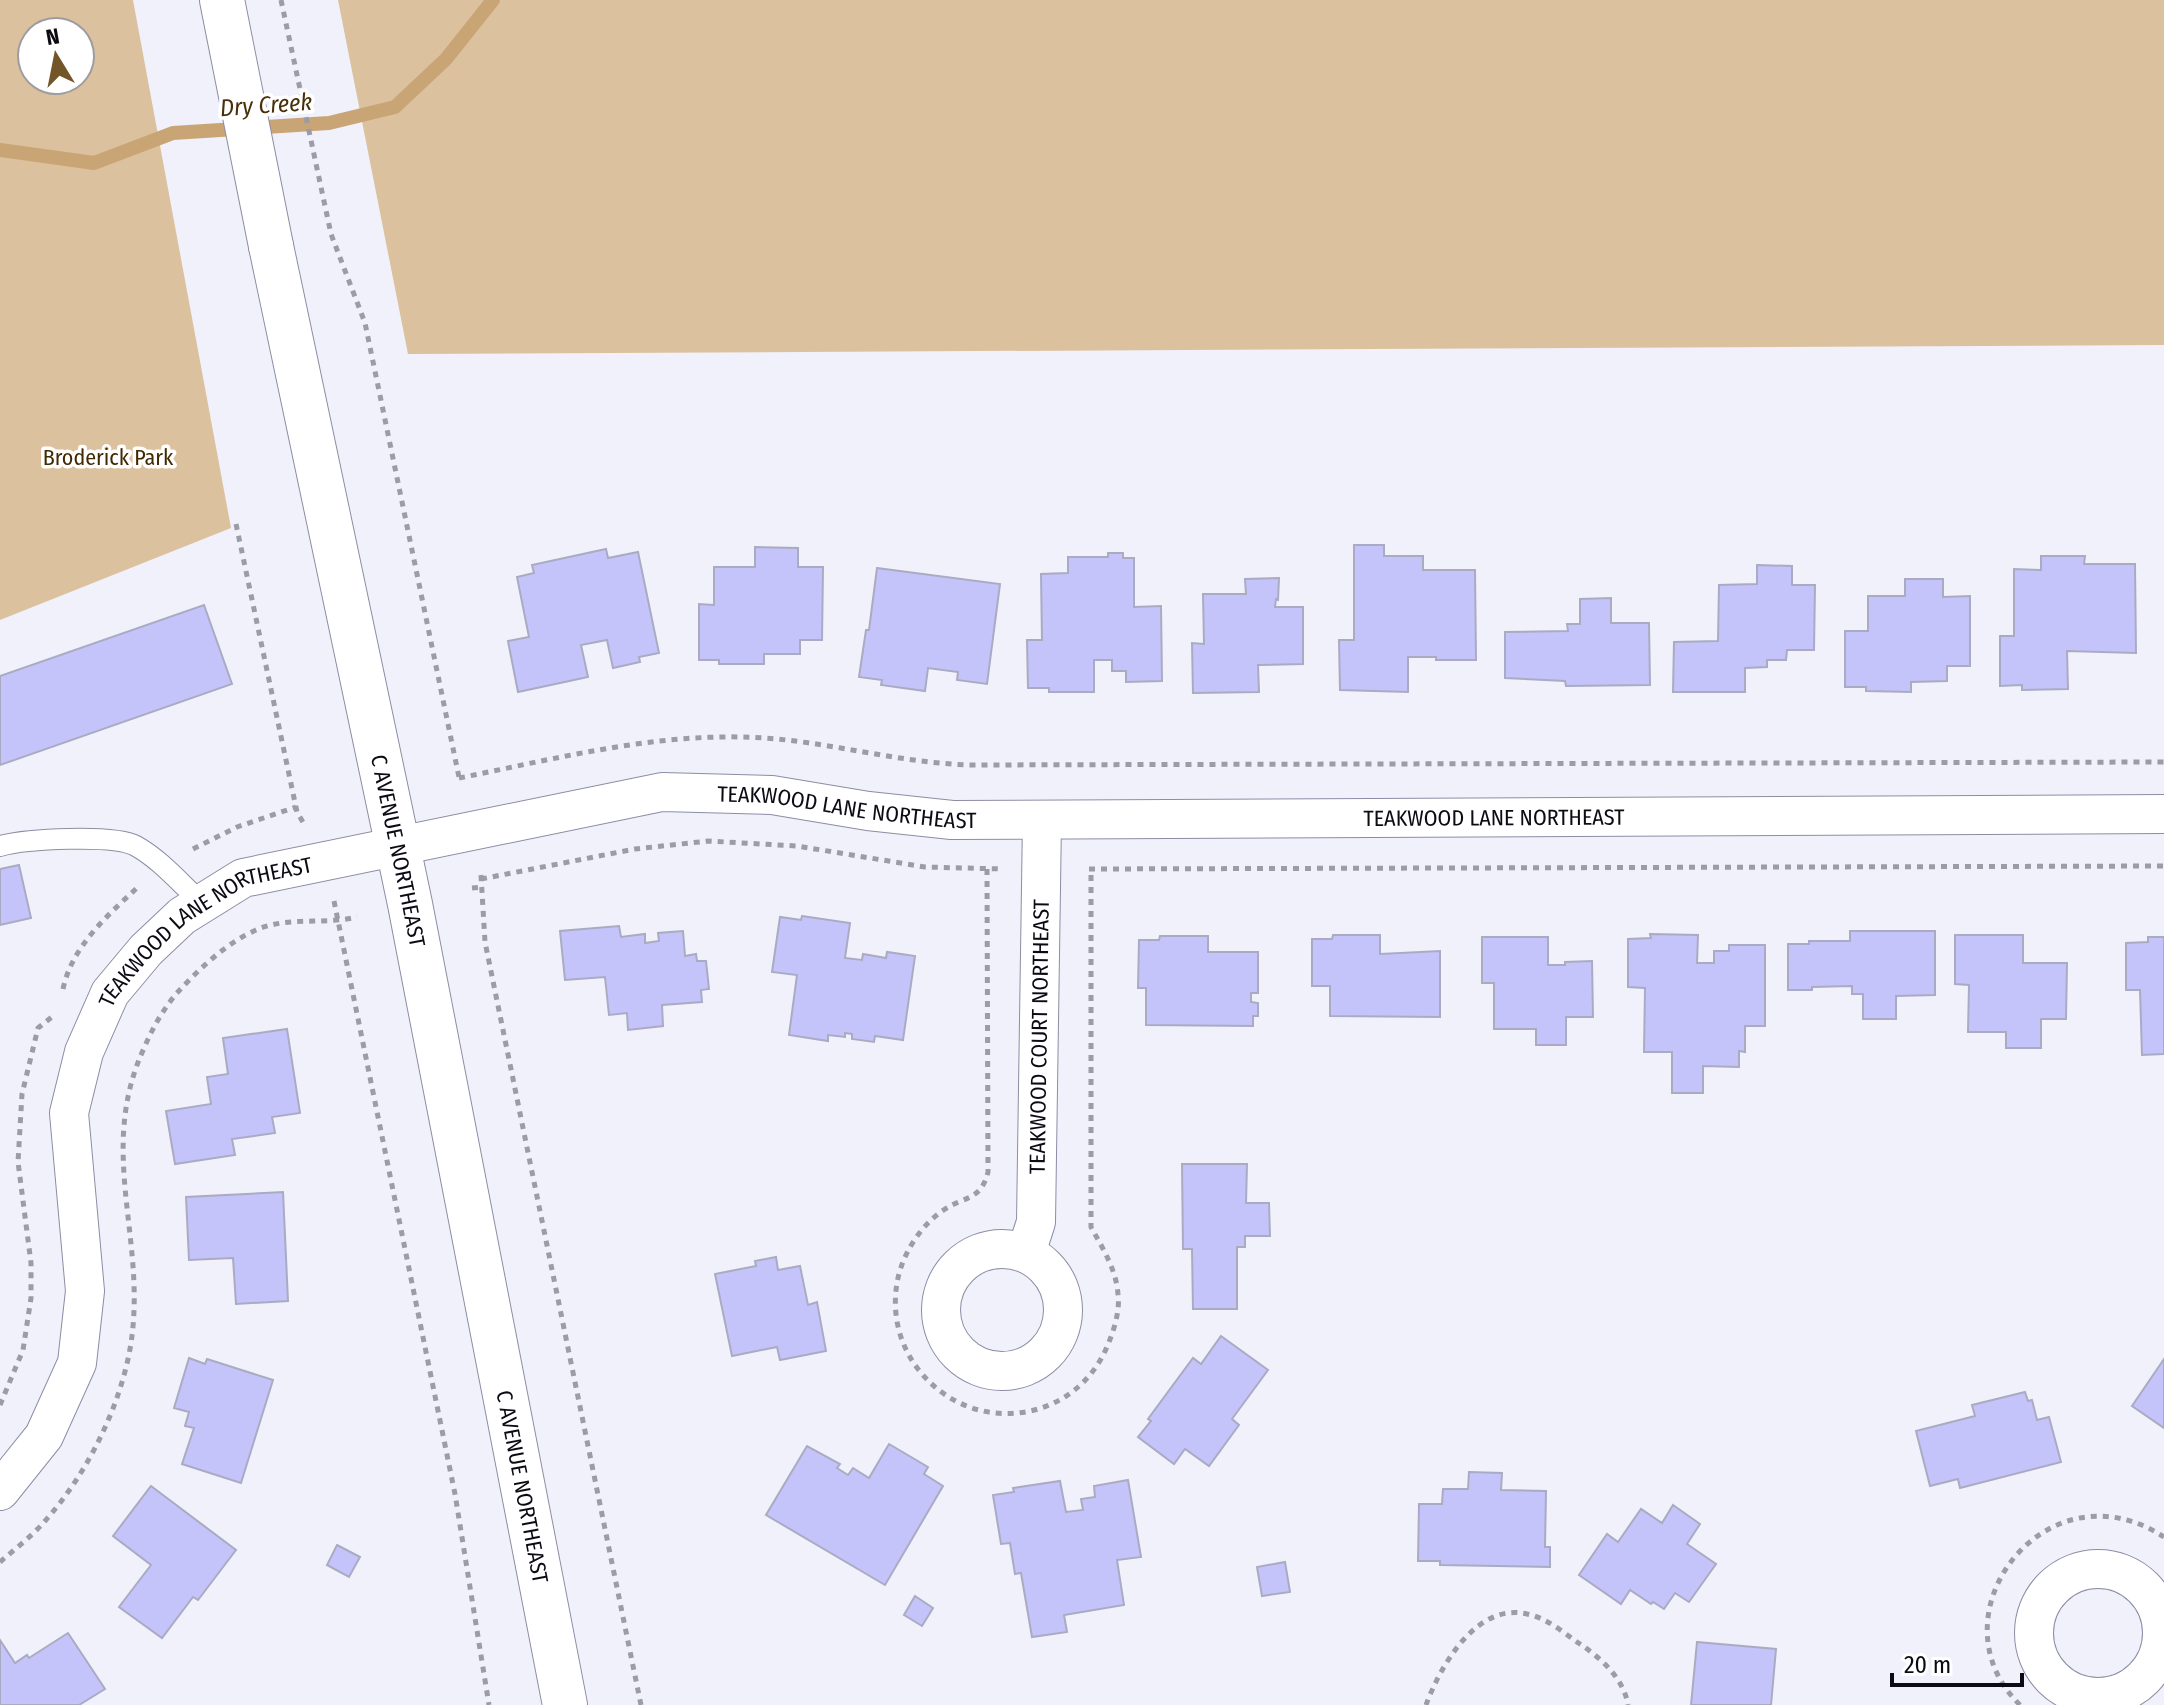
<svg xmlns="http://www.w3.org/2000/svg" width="2164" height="1705" font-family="'Fira Sans Condensed',sans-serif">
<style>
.green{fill:#dcc19e;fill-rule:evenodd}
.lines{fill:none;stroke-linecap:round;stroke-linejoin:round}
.stream{stroke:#c9a576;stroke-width:14}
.building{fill:#c4c4fb;stroke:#aaabc3;stroke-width:2}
.service-casing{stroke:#8c8da5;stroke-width:22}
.minor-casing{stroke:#8c8da5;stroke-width:40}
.tertiary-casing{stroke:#8c8da5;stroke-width:46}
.secondary-casing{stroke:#8c8da5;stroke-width:46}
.path{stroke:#9b9ca5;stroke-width:5;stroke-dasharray:6 6;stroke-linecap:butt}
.service{stroke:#fff;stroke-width:20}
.minor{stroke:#fff;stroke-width:38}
.tertiary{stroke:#fff;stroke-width:44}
.secondary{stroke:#fff;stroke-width:44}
.labels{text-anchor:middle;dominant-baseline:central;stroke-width:7;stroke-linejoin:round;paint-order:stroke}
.park-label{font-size:22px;fill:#412901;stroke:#fff}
.street-label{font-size:22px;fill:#0b0b13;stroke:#fff}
.water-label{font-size:24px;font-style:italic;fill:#483008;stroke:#fff}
</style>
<rect width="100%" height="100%" fill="#f0f1fb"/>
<g class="green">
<path d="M0 0H133L231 528 0 620ZM80 32V80H32V32Z"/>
<polygon points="338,0 2164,0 2164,345 408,354"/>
</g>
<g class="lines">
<polyline class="stream" points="0,150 94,163 173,133 329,123 395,107 446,59 493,0"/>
</g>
<g class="building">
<polygon points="1354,545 1384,545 1384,556 1423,556 1423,570 1475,570 1476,660 1436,660 1436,657 1408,657 1408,692 1340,690 1339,640 1354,640"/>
<polygon points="755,547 798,548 798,567 823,567 822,640 800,640 800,654 764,654 764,664 719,664 719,660 699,660 699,604 714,605 714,567 755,567"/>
<polygon points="606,549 608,558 638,552 659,653 639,657 640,662 613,668 607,640 581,645 588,677 518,692 508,641 529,637 517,577 534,573 532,565"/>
<polygon points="1108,553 1123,553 1123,558 1134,558 1134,607 1161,606 1162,681 1126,682 1126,671 1112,671 1112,660 1094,660 1094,692 1049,692 1049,688 1028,688 1027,640 1042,640 1041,574 1068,573 1068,557 1108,557"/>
<polygon points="2041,556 2085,556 2084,564 2135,564 2136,653 2067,651 2068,689 2022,690 2022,685 2000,686 2000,636 2014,636 2014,569 2041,570"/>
<polygon points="1757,565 1792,566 1792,585 1815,585 1814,650 1787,650 1786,660 1767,660 1767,667 1745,668 1745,692 1673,692 1674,642 1718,641 1719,585 1757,584"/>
<polygon points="877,568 1000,584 987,684 957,680 958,672 928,668 925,691 881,685 882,680 859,677 866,630 869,630"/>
<polygon points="1279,578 1278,600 1276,599 1275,607 1303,607 1303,664 1258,665 1259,692 1193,693 1192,643 1204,644 1203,594 1246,594 1245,579"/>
<polygon points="1905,579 1943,579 1943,597 1970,596 1970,666 1947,666 1947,681 1911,682 1911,692 1866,691 1866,687 1845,687 1845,631 1868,631 1868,596 1905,596"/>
<polygon points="1611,598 1611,623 1649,623 1650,685 1566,686 1565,681 1505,678 1505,632 1568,631 1567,624 1580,624 1580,599"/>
<polygon points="204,605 232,684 0,765 0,676"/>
<polygon points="19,865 31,918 0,925 0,869"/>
<polygon points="802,916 850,923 845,958 862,960 863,954 886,958 887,952 915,956 903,1040 875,1036 874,1042 852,1039 852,1034 845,1033 845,1037 828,1035 828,1041 789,1035 797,975 772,972 780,917 801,920"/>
<polygon points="619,926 621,937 645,934 645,943 659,941 658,933 683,931 685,956 696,954 697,961 706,961 709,989 701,990 702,1002 662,1005 663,1026 628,1030 627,1013 609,1015 605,977 565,980 560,931"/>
<polygon points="1850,931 1935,931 1935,995 1896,996 1896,1019 1863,1019 1863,994 1852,994 1852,986 1812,987 1812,990 1788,990 1788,944 1809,944 1809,941 1850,941"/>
<polygon points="1650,934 1698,935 1697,963 1714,963 1714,951 1729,951 1729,945 1765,945 1765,1026 1745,1026 1745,1052 1739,1051 1739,1067 1703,1066 1703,1093 1672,1093 1672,1052 1644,1052 1645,988 1628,987 1628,939 1651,938"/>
<polygon points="1333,935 1380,935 1380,954 1440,951 1440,1017 1330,1016 1330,986 1312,986 1312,939 1332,939"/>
<polygon points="1955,935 2023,935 2023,963 2067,963 2066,1019 2041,1019 2041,1048 2006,1048 2006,1032 1968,1032 1969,985 1955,984"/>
<polygon points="1160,936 1208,936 1208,952 1258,952 1258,993 1251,993 1251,1002 1258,1003 1258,1016 1253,1016 1253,1026 1146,1025 1146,988 1138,988 1139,940 1159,940"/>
<polygon points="1482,937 1548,937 1548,965 1565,965 1565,962 1592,961 1593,1017 1566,1017 1566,1045 1536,1045 1536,1029 1494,1029 1494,983 1482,983"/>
<polygon points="2148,937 2164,937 2164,1054 2142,1055 2140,990 2126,990 2126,943 2148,942"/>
<polygon points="287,1029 300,1113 272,1117 275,1133 232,1139 235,1155 175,1164 166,1111 211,1104 207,1077 228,1074 223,1038"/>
<polygon points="1182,1164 1247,1164 1246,1203 1269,1203 1270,1236 1245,1236 1245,1247 1237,1247 1237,1309 1193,1309 1192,1249 1183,1249"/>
<polygon points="283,1192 288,1301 236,1304 233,1258 189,1260 186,1197"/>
<polygon points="776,1257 778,1270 800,1266 808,1305 817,1302 826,1351 780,1360 777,1347 732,1356 715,1274 756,1266 755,1261"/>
<polygon points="1221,1336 1268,1370 1232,1419 1239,1425 1209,1466 1185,1449 1174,1464 1138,1437 1151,1421 1148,1419 1193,1358 1201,1364"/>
<polygon points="189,1358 205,1364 207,1359 273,1380 241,1483 182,1464 194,1428 185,1426 189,1412 174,1408"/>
<polygon points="2164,1359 2164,1428 2132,1406"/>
<polygon points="2025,1392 2028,1401 2032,1400 2037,1420 2049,1417 2061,1462 1960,1488 1958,1479 1930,1486 1916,1431 1975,1416 1972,1405"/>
<polygon points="889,1444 928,1467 924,1474 943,1486 885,1585 766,1515 807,1446 840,1464 837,1468 848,1475 853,1468 869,1478"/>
<polygon points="1469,1472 1502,1473 1501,1490 1546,1491 1545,1547 1550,1547 1550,1567 1440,1565 1440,1561 1418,1561 1419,1504 1442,1504 1443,1489 1468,1489"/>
<polygon points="1128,1480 1141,1557 1117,1560 1124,1605 1064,1615 1067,1632 1032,1637 1021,1573 1015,1574 1010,1543 1001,1544 993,1495 1014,1492 1013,1488 1060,1481 1066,1512 1083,1510 1081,1499 1095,1497 1094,1486"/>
<polygon points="151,1486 236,1550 198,1600 193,1597 162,1638 119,1607 151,1565 113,1536"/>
<polygon points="1673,1505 1700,1524 1687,1544 1716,1564 1689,1602 1675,1593 1664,1609 1653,1602 1651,1604 1630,1590 1621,1604 1579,1575 1607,1534 1618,1542 1641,1509 1662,1523"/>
<polygon points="337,1545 360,1557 349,1577 327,1565"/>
<polygon points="1285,1562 1290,1592 1262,1596 1257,1567"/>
<polygon points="915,1596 933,1608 922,1626 904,1615"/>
<polygon points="68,1633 105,1689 79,1705 0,1705 0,1640 15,1663 27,1655 29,1658"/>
<polygon points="1697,1642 1776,1649 1771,1705 1691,1705"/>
</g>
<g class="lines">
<g class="service-casing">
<path id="service" d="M0 846C25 839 114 834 136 846 161 860 181 884 202 903"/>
</g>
<g class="minor-casing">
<g id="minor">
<circle cx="1002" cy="1310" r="61"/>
<path id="s1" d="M1026 1253 1036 1222 1042 820"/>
<path id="s2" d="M0 1491 44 1436 77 1363 85 1291 69 1113 84 1052 110 993 146 950 182 916 243 878 662 792 772 795 868 811 952 820 2164 814"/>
<circle cx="2098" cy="1633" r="64"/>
</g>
</g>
<g class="tertiary-casing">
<polyline id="tertiary" points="222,0 271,246"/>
</g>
<g class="secondary-casing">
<g id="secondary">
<path id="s3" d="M271 246 410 904 565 1705"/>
</g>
</g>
<g class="path">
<polyline points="281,0 331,234 365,323 460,782"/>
<polyline points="236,524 297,812 304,824"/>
<path d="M459 778C560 758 661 731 765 738 834 743 901 763 970 765L2164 762"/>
<polyline points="193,849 237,827 296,807"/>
<path d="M987 869 988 1172C981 1200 966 1196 945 1209 922 1224 904 1251 898 1278 891 1310 898 1343 918 1369 972 1439 1078 1424 1109 1342 1115 1327 1120 1309 1118 1294 1116 1269 1103 1249 1091 1227V869"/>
<polyline points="1089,869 2164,866"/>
<polyline points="481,875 485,942 641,1705"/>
<polyline points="481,879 635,849 708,841 797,846 925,867 1003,869"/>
<polyline points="472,888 482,887"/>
<polyline points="334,901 455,1494 489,1705"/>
<path d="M63 989C72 946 108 915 139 886"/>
<polyline points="0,1405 23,1350 31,1298 31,1263 18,1162 22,1094 38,1028 53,1016"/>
<path d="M0 1562C15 1549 32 1536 45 1521 86 1475 119 1410 130 1349 149 1241 95 1152 145 1046 153 1027 163 1010 176 994 198 970 226 943 256 930 288 916 324 925 357 917"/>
<path d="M1426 1705C1440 1667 1476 1602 1527 1614 1547 1618 1564 1633 1580 1644 1601 1658 1624 1679 1628 1705"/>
<path d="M2020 1705C1928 1615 2047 1460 2164 1537"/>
</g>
<use href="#service" class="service"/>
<use href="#minor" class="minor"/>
<use href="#tertiary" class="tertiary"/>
<use href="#secondary" class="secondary"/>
</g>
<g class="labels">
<g class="park-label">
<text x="108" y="457">Broderick Park</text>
</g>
<g class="street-label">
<text stroke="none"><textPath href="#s2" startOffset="1320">TEAKWOOD LANE NORTHEAST</textPath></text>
<text stroke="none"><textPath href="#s2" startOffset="1968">TEAKWOOD LANE NORTHEAST</textPath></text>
<text stroke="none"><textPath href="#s3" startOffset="618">C AVENUE NORTHEAST</textPath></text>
<text stroke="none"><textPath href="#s2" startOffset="646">TEAKWOOD LANE NORTHEAST</textPath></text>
<text stroke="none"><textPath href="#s1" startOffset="218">TEAKWOOD COURT NORTHEAST</textPath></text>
<text stroke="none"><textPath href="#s3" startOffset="1266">C AVENUE NORTHEAST</textPath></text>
</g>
<g class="water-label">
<text transform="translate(266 105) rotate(-4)">Dry Creek</text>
</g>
</g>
<g transform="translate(56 56) rotate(350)"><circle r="38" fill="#ffffff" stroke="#9d9da1" stroke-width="2"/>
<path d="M0-6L14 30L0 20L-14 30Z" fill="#73552a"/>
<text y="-12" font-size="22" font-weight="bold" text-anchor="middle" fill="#0b0b13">N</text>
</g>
<path d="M1892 1673v12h130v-12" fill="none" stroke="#0b0b13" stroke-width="4"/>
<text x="1904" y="1673" font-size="24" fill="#0b0b13" stroke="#ffffff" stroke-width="6" paint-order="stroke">20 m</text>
</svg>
